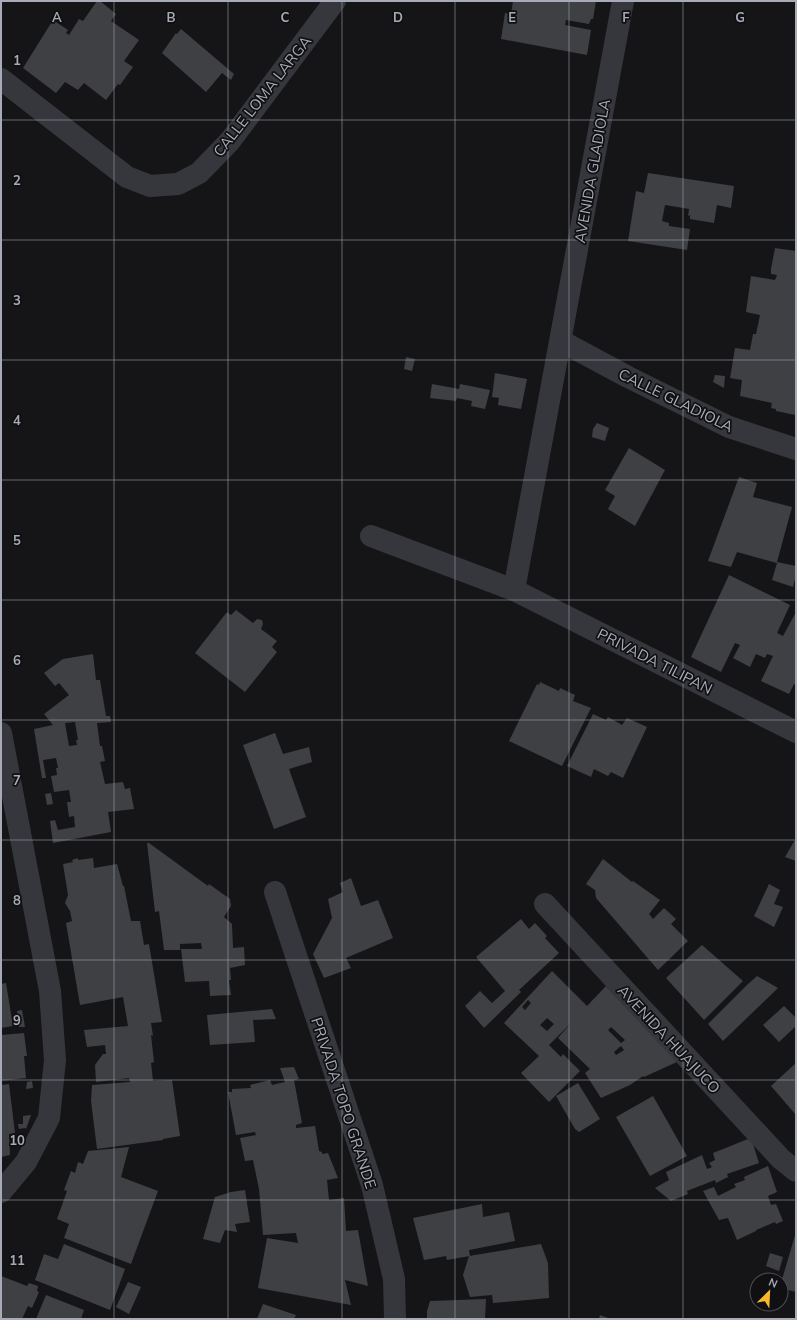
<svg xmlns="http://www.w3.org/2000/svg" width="797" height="1320" font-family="Mulish,sans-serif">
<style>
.building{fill:#3f4044;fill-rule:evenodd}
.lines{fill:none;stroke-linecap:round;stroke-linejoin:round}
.minor{stroke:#36373c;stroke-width:22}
.grid{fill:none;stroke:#a6abb7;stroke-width:1;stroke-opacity:0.55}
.labels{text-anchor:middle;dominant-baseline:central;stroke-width:3.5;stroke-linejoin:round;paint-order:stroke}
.street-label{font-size:15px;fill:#a6abb7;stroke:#101012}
.grid-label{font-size:13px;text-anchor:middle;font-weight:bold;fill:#a6abb7;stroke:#101012;stroke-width:3.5;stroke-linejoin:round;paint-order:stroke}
</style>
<rect width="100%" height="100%" fill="#151517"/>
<g class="building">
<polygon points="97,1 100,1 116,14 111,21 139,40 124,61 133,67 120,85 118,84 106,100 84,83 78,90 65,82 56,93 23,68 53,20 68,30 66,33 69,35 79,19 83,21"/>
<polygon points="513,1 596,1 593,19 591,19 589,24 566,20 565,25 591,30 587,55 501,39 505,13 511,14"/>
<polygon points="181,29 234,74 231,80 222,73 206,92 162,53 176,33 177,34"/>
<polygon points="648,173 734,186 731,208 717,205 714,223 690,219 690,215 688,216 689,209 665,205 662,221 669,223 669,226 690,229 687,250 628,241 636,191 644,193"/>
<polygon points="775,248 796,251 796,413 795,415 776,411 776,409 771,408 772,403 740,396 742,380 730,378 735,348 750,350 753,334 756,334 760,315 746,312 751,276 775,280 777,275 771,274 771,269"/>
<polygon points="406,357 415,359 412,371 404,369"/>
<polygon points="495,373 527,379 521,409 498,405 499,398 492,397"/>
<polygon points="715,375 725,376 724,388 713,382"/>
<polygon points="432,384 459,389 460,384 490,390 485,409 471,406 472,401 457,398 456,401 430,398"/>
<polygon points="597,423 609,428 605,441 592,437 593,429"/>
<polygon points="629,448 665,470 635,526 608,509 615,496 605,490"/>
<polygon points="739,477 757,483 753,497 792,507 777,562 796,566 796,575 793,587 772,580 777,563 737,552 731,567 708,561"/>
<polygon points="729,575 790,605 777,633 783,636 796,612 796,685 794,684 789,694 761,681 773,656 767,654 765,658 756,654 750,667 733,658 740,645 735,643 721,672 691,657"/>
<polygon points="236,610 253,623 257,619 262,620 263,624 261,629 277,641 272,647 277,652 245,692 195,653 227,612 231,615"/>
<path d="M93 654 96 680H100L106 716H110L111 722 97 723 100 746H102L105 761 100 762 105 784 123 782 125 789 130 788 134 809 108 812 111 832 53 843 50 821 55 820 58 830 75 827 74 816 69 817 67 802H71L69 790 54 792 51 776 57 775 56 768H58L56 758 43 760 46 778H42L34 729 53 725 44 714 69 695 59 683 55 686 44 673 63 659ZM75 722 78 740H76L77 745 69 746 65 723Z"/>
<polygon points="540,682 559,691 560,688 575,695 573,701 591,708 562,766 509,741 537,684 539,685"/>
<polygon points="593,714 606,720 608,717 622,725 627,718 647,727 623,778 611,772 608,776 594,769 591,777 567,766"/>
<polygon points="275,733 283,754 309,747 312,762 289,769 306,817 274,829 243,745"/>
<polygon points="51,793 53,804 47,805 45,794"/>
<polygon points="796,838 796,861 785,857"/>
<polygon points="147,843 149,843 208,886 209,884 230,899 231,906 224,917 232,924 233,948 244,947 245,965 230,968 231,980 229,980 231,995 210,996 209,981 185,982 181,949 202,949 201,943 180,944 180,950 164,950 159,911 155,912"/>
<polygon points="78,858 78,860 93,858 94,868 117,864 123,886 124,886 131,921 140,921 144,945 149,944 162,1022 151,1023 153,1036 151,1035 154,1062 151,1063 153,1081 172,1080 180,1136 163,1139 163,1140 97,1149 91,1101 92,1085 130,1082 129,1078 96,1082 95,1065 103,1054 106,1054 105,1045 87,1047 84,1030 128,1026 123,997 80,1005 66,923 72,921 70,911 65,903 68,895 63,864 73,862 72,860"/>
<polygon points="603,859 632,882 633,881 660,900 649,914 653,919 664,908 676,919 671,924 688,941 658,970 596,898 595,890 586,884"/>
<polygon points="351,878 361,906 378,900 393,938 346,958 351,968 324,978 313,954 332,918 328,899 343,892 340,883"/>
<polygon points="769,884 780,890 774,904 783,907 774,927 754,916"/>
<polygon points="521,919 529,929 535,923 547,936 545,938 559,953 519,990 521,992 484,1028 465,1006 480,991 492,1003 505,991 476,957"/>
<polygon points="702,945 743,981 704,1020 666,978"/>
<path d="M552 971 587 1006 606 986 677 1062 644 1077 643 1076 630 1085 601 1098 585 1073 590 1069 558 1038 571 1023 549 1045 561 1057 563 1054 580 1071 549 1102 521 1073 539 1056 504 1023ZM528 1000 531 1003 525 1010 522 1007ZM547 1018 554 1024 547 1031 540 1025ZM611 1027 625 1040 621 1043 608 1030ZM621 1046 624 1050 616 1055 614 1052Z"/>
<polygon points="757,976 778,988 723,1041 708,1024 747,985"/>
<polygon points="6,983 13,1026 1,1028 1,984"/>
<polygon points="784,1006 796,1018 796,1026 779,1042 763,1025"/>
<polygon points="272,1009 276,1019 253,1020 255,1042 210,1045 207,1015"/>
<polygon points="22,1010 25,1027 19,1027 17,1011"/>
<polygon points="24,1033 27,1056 24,1056 26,1078 1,1081 1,1035"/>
<polygon points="796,1063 796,1115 771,1086"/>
<polygon points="294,1067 299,1079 294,1080 302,1123 296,1125 296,1128 315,1126 319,1151 322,1152 322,1154 328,1153 338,1178 327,1180 329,1200 344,1198 346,1231 358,1230 368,1286 345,1280 351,1305 258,1288 267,1238 298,1243 296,1233 263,1235 259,1189 253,1160 245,1161 240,1138 256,1135 255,1132 236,1135 228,1092 232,1092 232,1089 251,1088 250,1085 270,1080 272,1085 285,1082 280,1068"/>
<polygon points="32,1081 33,1088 26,1089 27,1082"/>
<polygon points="578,1083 600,1119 579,1132 575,1129 556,1096"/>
<polygon points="9,1084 15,1133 9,1134 10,1155 1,1157 1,1085"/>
<polygon points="653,1096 687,1156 650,1176 616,1117"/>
<polygon points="31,1115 26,1129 25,1128 19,1129 18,1124 23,1124 23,1116"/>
<polygon points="748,1139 753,1144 759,1163 727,1174 728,1177 716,1183 715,1180 687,1191 688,1194 671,1201 655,1188 669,1180 666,1172 702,1155 707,1169 712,1167 709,1163 715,1160 713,1153"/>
<polygon points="129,1147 121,1177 158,1191 131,1264 64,1238 69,1224 57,1219 67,1191 64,1190 71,1171 75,1173 78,1162 83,1164 88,1151"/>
<polygon points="768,1166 777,1192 768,1196 771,1205 776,1204 783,1221 776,1224 775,1222 756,1230 756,1231 737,1240 728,1218 719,1220 703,1191 714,1187 718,1196 736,1187 734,1184 745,1180 744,1177"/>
<polygon points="245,1190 250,1222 235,1224 237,1232 225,1230 220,1243 203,1239 215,1197 231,1192"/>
<polygon points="482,1204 483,1217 509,1212 515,1241 469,1250 470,1256 447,1260 446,1256 424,1260 413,1218"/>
<polygon points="796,1232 796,1292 781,1288 781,1283"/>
<polygon points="64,1244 125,1269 110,1310 35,1280 44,1254 58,1259"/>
<polygon points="541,1244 548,1263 549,1298 493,1303 492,1295 470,1297 463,1275 469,1256"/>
<polygon points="770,1253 783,1257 779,1271 766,1266"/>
<polygon points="1,1276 27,1286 29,1283 38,1286 37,1291 39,1292 32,1308 28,1306 22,1319 1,1319"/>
<polygon points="128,1282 141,1287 129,1314 116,1307"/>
<polygon points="46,1295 84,1310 81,1319 36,1319"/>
<polygon points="486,1299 485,1319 427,1319 427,1311 430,1301"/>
<polygon points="263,1304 296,1315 294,1319 257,1319"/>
<polygon points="600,1315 611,1319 599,1319"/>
</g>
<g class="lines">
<g class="minor">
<polyline points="1,79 127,177 150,186 178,184 199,173 230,141 335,1"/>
<polyline points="561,341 628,377 729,427 796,449"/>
<polyline points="371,536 514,590 796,732"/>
<polyline points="514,590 623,1"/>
<polyline points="1,733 50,991 55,1060 49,1118 26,1162 1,1192"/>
<polyline points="275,892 372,1185 394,1279 395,1319"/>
<polyline points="545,904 781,1159 796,1171"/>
</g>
</g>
<path class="grid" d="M114 1V1319M228 1V1319M342 1V1319M455 1V1319M569 1V1319M683 1V1319M1 120H796M1 240H796M1 360H796M1 480H796M1 600H796M1 720H796M1 840H796M1 960H796M1 1080H796M1 1200H796"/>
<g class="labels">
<g class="street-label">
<text transform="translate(262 96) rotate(-52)">CALLE LOMA LARGA</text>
<text transform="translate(592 171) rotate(-80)">AVENIDA GLADIOLA</text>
<text transform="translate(676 400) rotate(26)">CALLE GLADIOLA</text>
<text transform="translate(655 661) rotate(27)">PRIVADA TILIPAN</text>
<text transform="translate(669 1039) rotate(47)">AVENIDA HUAJUCO</text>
<text transform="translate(344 1103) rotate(72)">PRIVADA TOPO GRANDE</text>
</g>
</g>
<g class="grid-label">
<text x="57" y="22">A</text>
<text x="171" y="22">B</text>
<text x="285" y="22">C</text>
<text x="398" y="22">D</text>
<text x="512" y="22">E</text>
<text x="626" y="22">F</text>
<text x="740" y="22">G</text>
<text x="17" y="65">1</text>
<text x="17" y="185">2</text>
<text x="17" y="305">3</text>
<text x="17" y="425">4</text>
<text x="17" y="545">5</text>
<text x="17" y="665">6</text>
<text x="17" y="785">7</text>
<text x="17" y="905">8</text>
<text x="17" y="1025">9</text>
<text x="17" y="1145">10</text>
<text x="17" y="1265">11</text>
</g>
<rect width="797" height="1320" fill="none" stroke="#a6abb7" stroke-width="4"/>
<g transform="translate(769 1292) rotate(24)"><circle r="19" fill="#101012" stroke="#4c4e54"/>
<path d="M0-3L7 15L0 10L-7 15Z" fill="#f8b82b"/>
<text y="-6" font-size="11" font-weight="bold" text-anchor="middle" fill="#a6abb7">N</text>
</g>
</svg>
